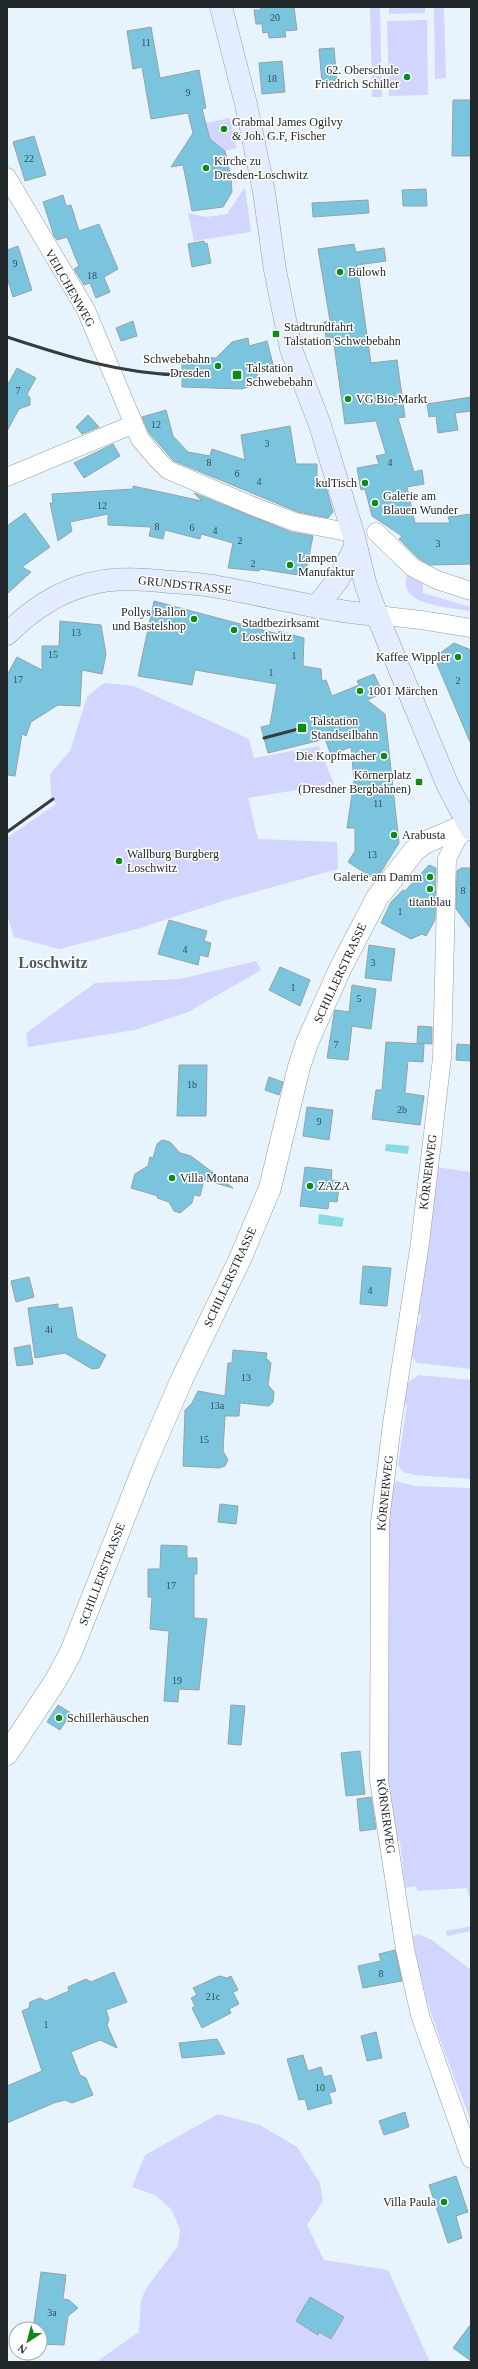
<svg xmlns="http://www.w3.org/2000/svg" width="478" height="2369" font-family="Georgia,serif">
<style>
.green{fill:#d2d6fe}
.water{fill:#88dbe1}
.building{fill:#7bc4dd;stroke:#95a3a9}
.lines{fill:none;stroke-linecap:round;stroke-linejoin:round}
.minor-casing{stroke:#929da6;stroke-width:19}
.tertiary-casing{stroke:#929da6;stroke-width:23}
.secondary-casing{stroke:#929da6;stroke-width:23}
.minor{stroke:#fff;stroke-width:18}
.tertiary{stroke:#fff;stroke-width:22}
.secondary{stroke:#e3edff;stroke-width:22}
.rail{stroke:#363c3f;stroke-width:3}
.poi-dot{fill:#0d8b14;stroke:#fff;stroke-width:1.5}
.labels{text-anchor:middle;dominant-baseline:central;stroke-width:3;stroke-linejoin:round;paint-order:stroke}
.number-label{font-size:10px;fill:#384e57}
.poi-label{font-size:12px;fill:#22272a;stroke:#fff;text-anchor:start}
.street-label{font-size:12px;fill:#22272a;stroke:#fff}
.district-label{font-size:16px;font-weight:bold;fill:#4e585f;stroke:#fff}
</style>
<rect width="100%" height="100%" fill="#e8f4fd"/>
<g class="green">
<polygon points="370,7 380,7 382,97 372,97"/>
<polygon points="389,7 425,7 425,13 389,14"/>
<polygon points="434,7 444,7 446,78 435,79"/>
<polygon points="427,20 428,95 389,96 387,21"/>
<polygon points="230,118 237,148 225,151 210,139 206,123"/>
<polygon points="245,187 251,232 194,241 188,213 206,217 227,214"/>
<path d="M407 575 423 584V593L471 607 470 611C449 607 397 606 407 575Z"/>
<polygon points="104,683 134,686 249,739 254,758 319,746 334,784 248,798 258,839 337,842 338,869 226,900 137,929 59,949 14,937 7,914 8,837 56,804 51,795 50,774 70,751 87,697"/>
<polygon points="256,961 261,970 188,1012 135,1030 28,1047 26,1033 95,983 180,979"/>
<polygon points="435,1167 471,1172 471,1369 417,1363 411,1355 412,1328 419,1324 421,1316 415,1307"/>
<polygon points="419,1375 471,1380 471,1479 415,1475 403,1472 398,1465 407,1405 400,1400 403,1386"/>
<polygon points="396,1481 415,1486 471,1488 471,1903 467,1888 417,1891 416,1886 405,1888 400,1841 394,1841 386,1776 388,1520 391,1489"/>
<polygon points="471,1926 471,1931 447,1936 446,1931"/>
<path d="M418 1934 432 1940 471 1970V2121C448 2060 422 2001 413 1937Z"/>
<polygon points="218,2114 260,2125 297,2147 320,2183 323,2201 307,2225 324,2260 388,2270 430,2362 96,2362 139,2332 141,2300 147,2287 178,2246 180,2230 172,2210 155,2195 132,2187 145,2155"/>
</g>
<g class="water">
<polygon points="386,1144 409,1146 408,1154 385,1151"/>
<polygon points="319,1214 344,1218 342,1227 318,1224"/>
</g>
<g class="building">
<polygon points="260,7 294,7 297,30 285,31 286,37 269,38 268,32 263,33 262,24 256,24 254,10 261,10"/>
<polygon points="151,27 160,78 199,70 206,108 202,109 210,139 225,151 231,178 232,192 223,207 192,211 183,165 171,167 193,133 188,113 151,119 142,67 133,69 127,31"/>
<polygon points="334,48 337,82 322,83 319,49"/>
<polygon points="282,61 285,92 262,94 259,63"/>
<polygon points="453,100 471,100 471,156 452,156"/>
<polygon points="34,136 46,175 25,181 13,142"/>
<polygon points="426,189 427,206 403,206 402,190"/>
<polygon points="63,195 66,206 71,205 79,231 99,224 118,269 104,277 110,292 96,298 90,283 84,285 74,269 79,266 67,237 57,240 54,236 43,202"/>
<polygon points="368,200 369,213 313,217 312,203"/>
<polygon points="204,241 205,244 207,243 211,263 192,267 188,244"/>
<polygon points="354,244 356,252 384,248 386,261 357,265 371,363 397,360 405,417 398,418 414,472 422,470 424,484 407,487 415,523 450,523 448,517 471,514 471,564 430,565 418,558 399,539 402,536 372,516 365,489 361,490 357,468 379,464 376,456 386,454 376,421 345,424 333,337 326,338 324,322 330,321 318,249"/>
<polygon points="18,246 32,290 13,297 7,277 7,250"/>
<polygon points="133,321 137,336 121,341 116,328"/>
<polygon points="248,338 249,346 267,341 274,368 257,373 260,384 241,389 182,387 182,356 216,358 232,342"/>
<polygon points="17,368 36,378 27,394 30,398 30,405 19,409 7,431 7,386"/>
<polygon points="471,397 471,411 455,413 458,430 438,433 436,416 429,417 427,404"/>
<polygon points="166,410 173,436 188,452 210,456 212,449 245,460 241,435 290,426 296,464 317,464 317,481 324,480 333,512 328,518 298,512 174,461 149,433 142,417"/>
<polygon points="88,415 99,427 82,434 76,427"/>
<polygon points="113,444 120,456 84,478 74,463"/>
<polygon points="133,486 202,501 194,493 291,532 313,536 306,571 299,570 298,575 260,569 259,571 228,568 233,543 201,534 200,539 165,530 163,539 149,536 151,527 108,525 108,514 70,522 72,531 58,541 50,503 53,503 52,494 133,489"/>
<polygon points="25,513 50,547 22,567 31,572 7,594 7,526"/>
<polygon points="154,601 278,634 279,631 304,638 303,666 321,669 322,681 326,680 332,696 359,685 357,681 374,674 383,693 367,700 385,714 399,843 376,880 348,862 355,851 355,828 347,828 354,781 351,747 331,755 325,739 268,753 261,727 270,725 277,684 195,670 192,685 138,676"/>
<polygon points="60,621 101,625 106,654 102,674 82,670 80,706 58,705 31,722 26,736 22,734 15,776 7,775 7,675 17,657 42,670 42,646 59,646"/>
<polygon points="454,643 471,650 470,742 437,664 442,657 439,654"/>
<polygon points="429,865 436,868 435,920 426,936 422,934 411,939 381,923 391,902 403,890 405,891"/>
<polygon points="461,868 471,868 471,929 456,909 457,871"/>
<polygon points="169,920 207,931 204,941 211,943 208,957 200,955 198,965 158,954"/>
<polygon points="369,945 395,949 391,981 365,978"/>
<polygon points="280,967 310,980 300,1006 269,990"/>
<polygon points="352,985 376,989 371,1029 352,1026 348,1060 327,1058 334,1014 335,1010 349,1012"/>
<polygon points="418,1026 432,1027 432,1044 417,1043"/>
<polygon points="386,1042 424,1044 423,1062 408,1061 405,1093 424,1096 420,1125 372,1119 376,1090 382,1090"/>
<polygon points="457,1044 471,1045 471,1061 456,1060"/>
<polygon points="179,1065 207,1065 206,1116 177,1116"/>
<polygon points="269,1077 283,1082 279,1095 265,1090"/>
<polygon points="307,1107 333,1110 329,1140 303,1136"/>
<polygon points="162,1140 170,1142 180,1153 191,1156 233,1188 204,1180 200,1196 194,1195 192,1203 180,1213 174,1211 169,1202 157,1198 158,1196 131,1188 135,1174 148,1166 150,1157 153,1158 157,1144"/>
<polygon points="305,1167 332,1170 331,1180 340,1181 337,1202 329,1201 328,1209 300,1206"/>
<polygon points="363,1266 391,1268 387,1306 360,1304"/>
<polygon points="29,1277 34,1297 16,1302 11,1281"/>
<polygon points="58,1304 58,1309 72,1307 77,1338 106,1355 99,1368 92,1369 65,1353 35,1358 28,1308"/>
<polygon points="30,1345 33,1364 17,1366 14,1348"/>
<polygon points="233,1350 267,1353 266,1358 271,1363 268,1385 274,1392 273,1402 269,1406 240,1403 239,1416 225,1416 223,1451 228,1460 225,1466 219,1468 183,1466 185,1410 192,1403 198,1391 225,1396 228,1363 232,1363"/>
<polygon points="220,1504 238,1506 236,1524 218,1522"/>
<polygon points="161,1545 187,1546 187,1558 197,1558 197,1574 194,1574 194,1618 207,1619 199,1690 179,1689 178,1702 164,1701 169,1631 150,1629 152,1597 148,1597 148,1569 160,1569"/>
<polygon points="58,1705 71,1713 60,1730 47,1722"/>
<polygon points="231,1705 245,1706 241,1745 228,1744"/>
<polygon points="360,1751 365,1794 346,1796 341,1753"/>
<polygon points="371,1797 376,1829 360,1831 357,1799"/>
<polygon points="395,1950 402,1981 363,1988 358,1966 381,1961 379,1954"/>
<polygon points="114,1972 127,2002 106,2010 109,2019 107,2025 117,2048 100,2040 71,2052 80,2075 86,2078 93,2095 72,2103 65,2100 54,2103 7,2123 7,2086 42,2071 22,2011 29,2008 30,2002 40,1998 46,2001 69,1991 68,1987 86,1979 91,1982"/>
<polygon points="219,1976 227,1978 231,1976 238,1990 233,1992 239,2004 229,2009 231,2013 202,2028 192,2008 195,2006 191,1998 197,1995 193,1988"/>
<polygon points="376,2032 382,2058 367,2061 361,2036"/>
<polygon points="217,2039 225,2054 182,2058 179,2043"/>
<polygon points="303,2055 308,2071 321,2067 324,2077 331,2075 336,2091 329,2093 332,2103 308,2110 305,2099 299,2100 287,2059"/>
<polygon points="405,2112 409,2127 384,2135 379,2121"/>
<polygon points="456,2176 468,2212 456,2216 462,2238 448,2243 429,2185"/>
<polygon points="41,2272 66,2275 63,2299 69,2300 78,2308 68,2316 64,2345 40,2344 40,2329 33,2329"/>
<polygon points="310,2297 344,2317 331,2339 319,2332 318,2335 296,2321"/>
<polygon points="471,2324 471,2361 453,2348"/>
</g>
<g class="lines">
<g class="minor-casing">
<g id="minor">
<polyline points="7,177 86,310 140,439 157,459 168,470 250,505 295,522 353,533"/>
<polyline points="7,477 134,424"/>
<polyline points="376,532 412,567 437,580 471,591"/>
<polyline points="377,615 421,620 471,628"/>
<polyline points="471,823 457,839 447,859 442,1058 420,1243 392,1424 380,1522 379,1780 405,1949 420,2015 471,2159"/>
</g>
</g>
<g class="tertiary-casing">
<polyline id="tertiary" points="7,1754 56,1680 71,1652 146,1462 182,1379 240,1259 270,1188 299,1067 307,1043 340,969 377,898 414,851 424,843 468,824"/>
</g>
<g class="secondary-casing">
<g id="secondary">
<polyline points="221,7 246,104 264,192 275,270 291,349 320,425 353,533 366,586 377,615 448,786 471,829"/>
<polyline points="316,607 338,580 355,547"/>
<path d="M7 634C29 612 58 592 89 584 115 577 143 579 170 582 186 583 203 584 218 587 271 596 323 611 377 615"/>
</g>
</g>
<use href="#minor" class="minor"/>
<use href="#tertiary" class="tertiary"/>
<use href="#secondary" class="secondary"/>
<g class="rail">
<path d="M7 337C65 356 121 374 182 375"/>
<polyline points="264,738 302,728"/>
<polyline points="7,832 53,799"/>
</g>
</g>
<g class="poi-dot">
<circle cx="407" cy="77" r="4"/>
<circle cx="224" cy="129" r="4"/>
<circle cx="206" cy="168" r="4"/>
<circle cx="340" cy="272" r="4"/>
<rect x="272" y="330" width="8" height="8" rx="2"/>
<circle cx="218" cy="366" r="4"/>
<rect x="232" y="370" width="10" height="10" rx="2"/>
<circle cx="348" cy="399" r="4"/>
<circle cx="365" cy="483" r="4"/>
<circle cx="375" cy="503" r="4"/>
<circle cx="290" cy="565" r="4"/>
<circle cx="194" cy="619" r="4"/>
<circle cx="234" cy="630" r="4"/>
<circle cx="458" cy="657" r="4"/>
<circle cx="360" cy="691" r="4"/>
<rect x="297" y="723" width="10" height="10" rx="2"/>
<circle cx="384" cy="756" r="4"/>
<rect x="415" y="778" width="8" height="8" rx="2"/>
<circle cx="394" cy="835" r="4"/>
<circle cx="119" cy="861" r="4"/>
<circle cx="430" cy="877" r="4"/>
<circle cx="430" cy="889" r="4"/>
<circle cx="172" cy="1178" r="4"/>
<circle cx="310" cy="1186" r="4"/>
<circle cx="59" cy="1718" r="4"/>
<circle cx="444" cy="2202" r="4"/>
</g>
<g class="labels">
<g class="number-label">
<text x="275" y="17">20</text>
<text x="146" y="42">11</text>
<text x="272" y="78">18</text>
<text x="188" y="92">9</text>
<text x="29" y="158">22</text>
<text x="15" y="263">9</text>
<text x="92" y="275">18</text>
<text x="18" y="390">7</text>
<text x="156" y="424">12</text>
<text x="267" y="443">3</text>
<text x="209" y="462">8</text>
<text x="390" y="462">4</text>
<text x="237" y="473">6</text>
<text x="259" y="481">4</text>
<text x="102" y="505">12</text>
<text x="157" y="526">8</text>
<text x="192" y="527">6</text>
<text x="215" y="530">4</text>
<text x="240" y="540">2</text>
<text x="438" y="543">3</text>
<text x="253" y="563">2</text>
<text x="76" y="632">13</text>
<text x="53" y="654">15</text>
<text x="294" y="655">1</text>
<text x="271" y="672">1</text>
<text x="18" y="679">17</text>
<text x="458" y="680">2</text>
<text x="378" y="803">11</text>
<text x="372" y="854">13</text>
<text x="463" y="890">8</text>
<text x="400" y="911">1</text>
<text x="185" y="949">4</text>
<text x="373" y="962">3</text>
<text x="293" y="987">1</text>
<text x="359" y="998">5</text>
<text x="336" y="1044">7</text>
<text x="192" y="1084">1b</text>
<text x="402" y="1109">2b</text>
<text x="319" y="1121">9</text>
<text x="370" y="1290">4</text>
<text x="49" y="1329">4i</text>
<text x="246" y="1377">13</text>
<text x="217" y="1405">13a</text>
<text x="204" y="1439">15</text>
<text x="171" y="1585">17</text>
<text x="177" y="1680">19</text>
<text x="381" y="1973">8</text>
<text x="213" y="1996">21c</text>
<text x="46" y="2024">1</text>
<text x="320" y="2087">10</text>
<text x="52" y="2312">3a</text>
</g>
<g class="poi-label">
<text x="399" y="70" text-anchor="end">62. Oberschule<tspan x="399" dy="14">Friedrich Schiller</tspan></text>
<text x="232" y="122">Grabmal James Ogilvy<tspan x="232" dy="14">&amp; Joh. G.F, Fischer</tspan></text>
<text x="214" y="161">Kirche zu<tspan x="214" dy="14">Dresden-Loschwitz</tspan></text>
<text x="348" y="272">Bülowh</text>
<text x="284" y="327">Stadtrundfahrt<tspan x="284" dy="14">Talstation Schwebebahn</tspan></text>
<text x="210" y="359" text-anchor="end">Schwebebahn<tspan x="210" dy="14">Dresden</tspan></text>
<text x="246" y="368">Talstation<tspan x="246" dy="14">Schwebebahn</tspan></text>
<text x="356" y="399">VG Bio-Markt</text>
<text x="357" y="483" text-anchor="end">kulTisch</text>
<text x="383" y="496">Galerie am<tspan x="383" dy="14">Blauen Wunder</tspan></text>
<text x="298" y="558">Lampen<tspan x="298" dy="14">Manufaktur</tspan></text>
<text x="186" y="612" text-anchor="end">Pollys Ballon<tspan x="186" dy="14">und Bastelshop</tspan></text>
<text x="242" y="623">Stadtbezirksamt<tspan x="242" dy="14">Loschwitz</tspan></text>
<text x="450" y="657" text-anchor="end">Kaffee Wippler</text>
<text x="368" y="691">1001 Märchen</text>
<text x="311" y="721">Talstation<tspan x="311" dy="14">Standseilbahn</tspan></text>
<text x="376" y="756" text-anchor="end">Die Kopfmacher</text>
<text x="411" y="775" text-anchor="end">Körnerplatz<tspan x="411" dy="14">(Dresdner Bergbahnen)</tspan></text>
<text x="402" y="835">Arabusta</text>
<text x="127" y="854">Wallburg Burgberg<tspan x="127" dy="14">Loschwitz</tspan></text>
<text x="422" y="877" text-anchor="end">Galerie am Damm</text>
<text x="430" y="902" text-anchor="middle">titanblau</text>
<text x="180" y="1178">Villa Montana</text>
<text x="318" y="1186">ZAZA</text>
<text x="67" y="1718">Schillerhäuschen</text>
<text x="436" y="2202" text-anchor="end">Villa Paula</text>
</g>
<g class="street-label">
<text transform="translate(70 288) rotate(60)">VEILCHENWEG</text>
<text transform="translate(185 585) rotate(6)">GRUNDSTRASSE</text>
<text transform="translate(340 973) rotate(-65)">SCHILLERSTRASSE</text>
<text transform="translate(428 1172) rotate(-83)">KÖRNERWEG</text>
<text transform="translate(230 1277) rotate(-65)">SCHILLERSTRASSE</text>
<text transform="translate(385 1493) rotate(-84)">KÖRNERWEG</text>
<text transform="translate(102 1574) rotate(-69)">SCHILLERSTRASSE</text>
<text transform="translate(386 1816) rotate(82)">KÖRNERWEG</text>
</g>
<g class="district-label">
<text x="53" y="962">Loschwitz</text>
</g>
</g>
<rect width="478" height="2369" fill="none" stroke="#22272a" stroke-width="16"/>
<g transform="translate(28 2341) rotate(216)"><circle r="19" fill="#ffffff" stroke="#a7a9aa"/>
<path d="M0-3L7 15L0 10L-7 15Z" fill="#0d8b14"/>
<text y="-6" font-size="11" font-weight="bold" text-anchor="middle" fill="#22272a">N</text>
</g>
</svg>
